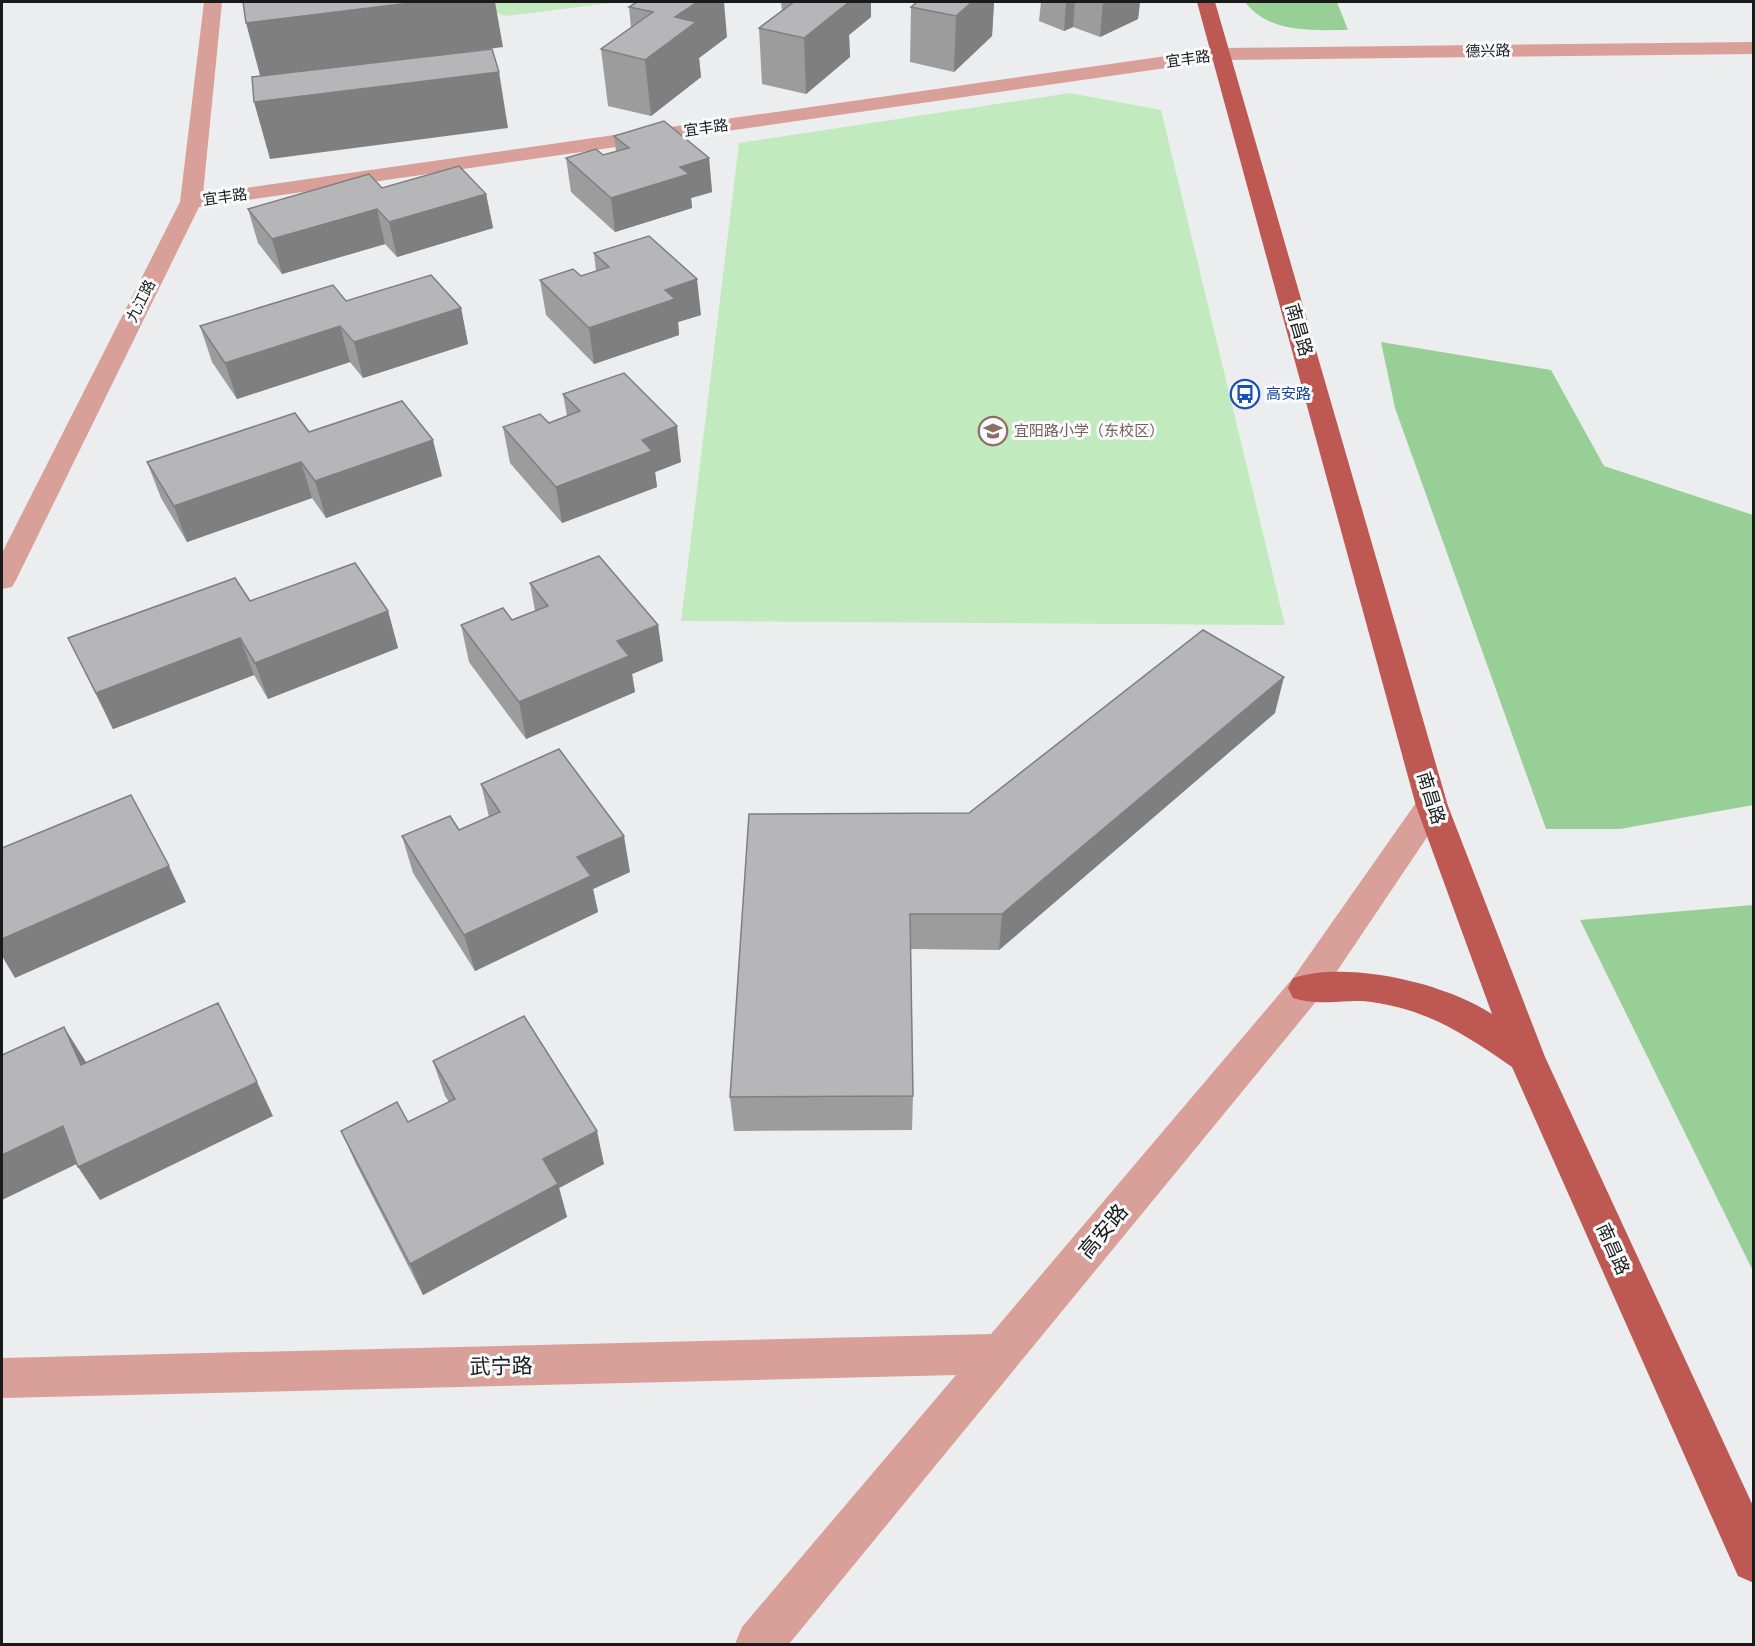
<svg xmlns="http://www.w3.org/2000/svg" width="1755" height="1646" font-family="Cabin,'Noto Sans SC',sans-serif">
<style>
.green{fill:#c1ebbf}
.forest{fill:#98cf97}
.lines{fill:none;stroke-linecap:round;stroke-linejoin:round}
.minor{fill:#d99f99;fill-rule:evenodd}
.major{fill:#be5852;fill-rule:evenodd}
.wall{fill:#9d9c9d}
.shaded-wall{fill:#7f7f80}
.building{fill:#b6b5b7;stroke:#7f7f80;stroke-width:1.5}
.labels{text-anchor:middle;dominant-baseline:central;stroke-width:6;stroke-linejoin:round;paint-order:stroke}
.far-street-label{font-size:15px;fill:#191a1a;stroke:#f9fafc}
.far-transit-label{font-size:15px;fill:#164399;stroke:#f9fafc;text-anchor:start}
.far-education-label{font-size:15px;fill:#785e54;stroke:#f9fafc;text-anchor:start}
.street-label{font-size:18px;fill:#191a1a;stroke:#f9fafc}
.near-street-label{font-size:21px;fill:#191a1a;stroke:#f9fafc}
</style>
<rect width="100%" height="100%" fill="#ecedee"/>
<g class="green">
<polygon points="463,2 619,2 506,16"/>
<polygon points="1070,93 1161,110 1285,625 681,621 739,143"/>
</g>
<g class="forest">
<path d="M1245 2H1337L1348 30C1311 30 1270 34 1245 2Z"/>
<polygon points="1381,342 1551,370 1604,466 1753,515 1753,805 1620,829 1546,829 1395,408"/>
<polygon points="1753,905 1754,905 1753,1271 1580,920"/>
</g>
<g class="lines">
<g class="minor">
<polygon points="204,2 222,2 203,194 1222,48 1754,42 1754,54 1222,60 199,207 16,580 12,587 2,589 2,553 180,202"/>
<polygon points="1432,794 1444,797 1448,806 1319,998 789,1644 735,1644 742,1627 956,1375 2,1398 2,1358 991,1334 1293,978 1420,797"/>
</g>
<path class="major" d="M1197 2H1215L1448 806 1545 1057 1754 1508V1583L1738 1576 1512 1067C1463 1033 1424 1007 1362 1001 1339 1000 1316 1006 1293 998L1288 988 1293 978C1348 960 1445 983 1492 1014L1416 806Z"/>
</g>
<g class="wall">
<polygon points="637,2 727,37 699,58 701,77 651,116 608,106 601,49 631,28 629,7"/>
<polygon points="781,2 871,2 871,17 849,35 850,57 806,94 762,84 759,28 782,11"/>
<polygon points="917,2 994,2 992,36 954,72 910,62 911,7"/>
<polygon points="1041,2 1140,2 1138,19 1100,37 1073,27 1064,31 1039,21"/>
<polygon points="614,136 709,158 712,192 691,198 692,208 615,232 571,192 566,158 603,155 616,151"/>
<polygon points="382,188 486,194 493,228 397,257 385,244 282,274 258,243 248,209"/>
<polygon points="594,253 701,315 678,322 679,335 594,364 546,315 540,280 581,276 596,271"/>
<polygon points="346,301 461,308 468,344 363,378 350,362 237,399 212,362 200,326"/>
<polygon points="563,394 681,462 655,472 657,487 562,523 510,463 503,427 549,423 567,416"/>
<polygon points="309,432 442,476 326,518 312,498 187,542 161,498 147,462"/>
<polygon points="530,583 658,625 663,661 632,674 635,692 526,739 469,662 461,625 512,620 535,611"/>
<polygon points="250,601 388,611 398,648 268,699 254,675 113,729 68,638"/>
<polygon points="1275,713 999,950 911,949 913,1096 912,1130 734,1131 730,1097 969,813"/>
<polygon points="481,784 630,872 593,889 598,912 475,971 413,873 402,836 459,830 489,817"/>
<polygon points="433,1061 604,1164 559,1188 567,1217 423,1295 356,1164 341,1131 408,1122 449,1102 445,1096"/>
</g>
<g class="shaded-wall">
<polygon points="418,2 495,2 503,47 261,79 246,23"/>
<polygon points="697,2 724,2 727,37 699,58 701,77 651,116 645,60 675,17"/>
<polygon points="828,2 871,2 871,17 849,35 850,57 806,94 804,38"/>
<polygon points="972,2 994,2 992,36 954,72 956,16"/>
<polygon points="1066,2 1075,2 1073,27 1064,31"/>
<polygon points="1103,2 1140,2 1138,19 1100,37"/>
<polygon points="499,72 508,128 270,159 254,102"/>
<polygon points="709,158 712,192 691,198 692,208 615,232 611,198 680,167"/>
<polygon points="486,194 493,228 397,257 389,222"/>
<polygon points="377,209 385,244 282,274 272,239"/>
<polygon points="697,279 701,315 678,322 679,335 594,364 589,328 665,290"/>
<polygon points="461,308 468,344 363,378 354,342"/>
<polygon points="340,326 350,362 237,399 225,363"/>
<polygon points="677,426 681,462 655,472 657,487 562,523 556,487 642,440"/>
<polygon points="433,440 442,476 326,518 315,481"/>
<polygon points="301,462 312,498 187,542 174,506"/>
<polygon points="388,611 398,648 268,699 255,663"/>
<polygon points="658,625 663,661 632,674 635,692 526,739 519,702 617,641"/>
<polygon points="240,638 254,675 113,729 96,693"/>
<polygon points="1284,677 1275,713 999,950 1002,914"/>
<polygon points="624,836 630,872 593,889 598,912 475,971 464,935 577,857"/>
<polygon points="169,866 186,902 15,978 2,956 2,939"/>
<polygon points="64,1027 86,1062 102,1099 81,1065"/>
<polygon points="257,1082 273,1116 100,1200 78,1167"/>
<polygon points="63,1126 85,1160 2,1200 2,1155"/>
<polygon points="597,1131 604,1164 559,1188 567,1217 423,1295 410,1264 543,1159"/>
</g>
<g class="building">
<polygon points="243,2 418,2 246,23"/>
<polygon points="637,2 697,2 675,17 696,22 645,60 601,49 653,12 629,7"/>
<polygon points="794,2 849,2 804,38 759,28"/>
<polygon points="917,2 972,2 956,16 911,7"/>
<polygon points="492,49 499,72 254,102 252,77"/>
<polygon points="664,121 709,158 680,167 689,174 611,198 566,158 596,149 603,155 629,148 614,136"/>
<polygon points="459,166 486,194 389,222 377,209 272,239 248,209 369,174 382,188"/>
<polygon points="649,236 697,279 665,290 675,299 589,328 540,280 573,269 581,276 609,267 594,253"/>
<polygon points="431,275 461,308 354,342 340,326 225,363 200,326 333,285 346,301"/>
<polygon points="624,373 677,426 642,440 652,451 556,487 503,427 540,414 549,423 580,411 563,394"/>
<polygon points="402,401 433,440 315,481 301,462 174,506 147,462 295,413 309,432"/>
<polygon points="599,556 658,625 617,641 629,656 519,702 461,625 503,608 512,620 548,606 530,583"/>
<polygon points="355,563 388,611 255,663 240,638 96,693 68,638 235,578 250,601"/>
<polygon points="1203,630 1284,677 1002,914 910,914 913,1096 730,1097 749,814 969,813"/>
<polygon points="559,749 624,836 577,857 591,876 464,935 402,836 450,816 459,830 500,812 481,784"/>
<polygon points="131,795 169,866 2,939 2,848"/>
<polygon points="218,1003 257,1082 78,1167 63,1126 2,1155 2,1055 64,1027 81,1065"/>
<polygon points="524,1016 597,1131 543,1159 558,1184 410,1264 341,1131 397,1102 408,1122 455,1099 433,1061"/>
</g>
<defs>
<g id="bus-ring" transform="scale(1.5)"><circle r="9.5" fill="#f9fafc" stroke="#1a4fb4" stroke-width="1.5"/><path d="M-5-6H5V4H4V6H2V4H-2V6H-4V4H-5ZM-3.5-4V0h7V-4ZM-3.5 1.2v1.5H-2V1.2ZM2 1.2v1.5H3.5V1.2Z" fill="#1a4fb4"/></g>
<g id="school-ring" transform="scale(1.5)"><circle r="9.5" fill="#f9fafc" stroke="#8d6e63" stroke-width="1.5"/><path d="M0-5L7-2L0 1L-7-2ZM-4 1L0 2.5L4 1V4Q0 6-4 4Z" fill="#8d6e63"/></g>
</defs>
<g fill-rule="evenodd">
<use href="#bus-ring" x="1245" y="394"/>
<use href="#school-ring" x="993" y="431"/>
</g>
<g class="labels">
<g class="far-street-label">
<text transform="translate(1488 51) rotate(-1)">德兴路</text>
<text transform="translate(1188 59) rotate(-8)">宜丰路</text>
<text transform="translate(706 128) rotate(-8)">宜丰路</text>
<text transform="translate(225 197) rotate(-8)">宜丰路</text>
<text transform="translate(141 301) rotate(-63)">九江路</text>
</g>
<g class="far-transit-label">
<text x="1266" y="394">高安路</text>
</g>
<g class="far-education-label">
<text x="1014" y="431">宜阳路小学（东校区）</text>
</g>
<g class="street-label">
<text transform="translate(1299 330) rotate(74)">南昌路</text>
<text transform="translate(1431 798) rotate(73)">南昌路</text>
<text transform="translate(1613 1249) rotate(66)">南昌路</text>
</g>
<g class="near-street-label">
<text transform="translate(1103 1231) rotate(-50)">高安路</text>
<text transform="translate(501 1366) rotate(-1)">武宁路</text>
</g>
</g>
<rect width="1755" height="1646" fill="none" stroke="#191a1a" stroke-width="6"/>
</svg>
